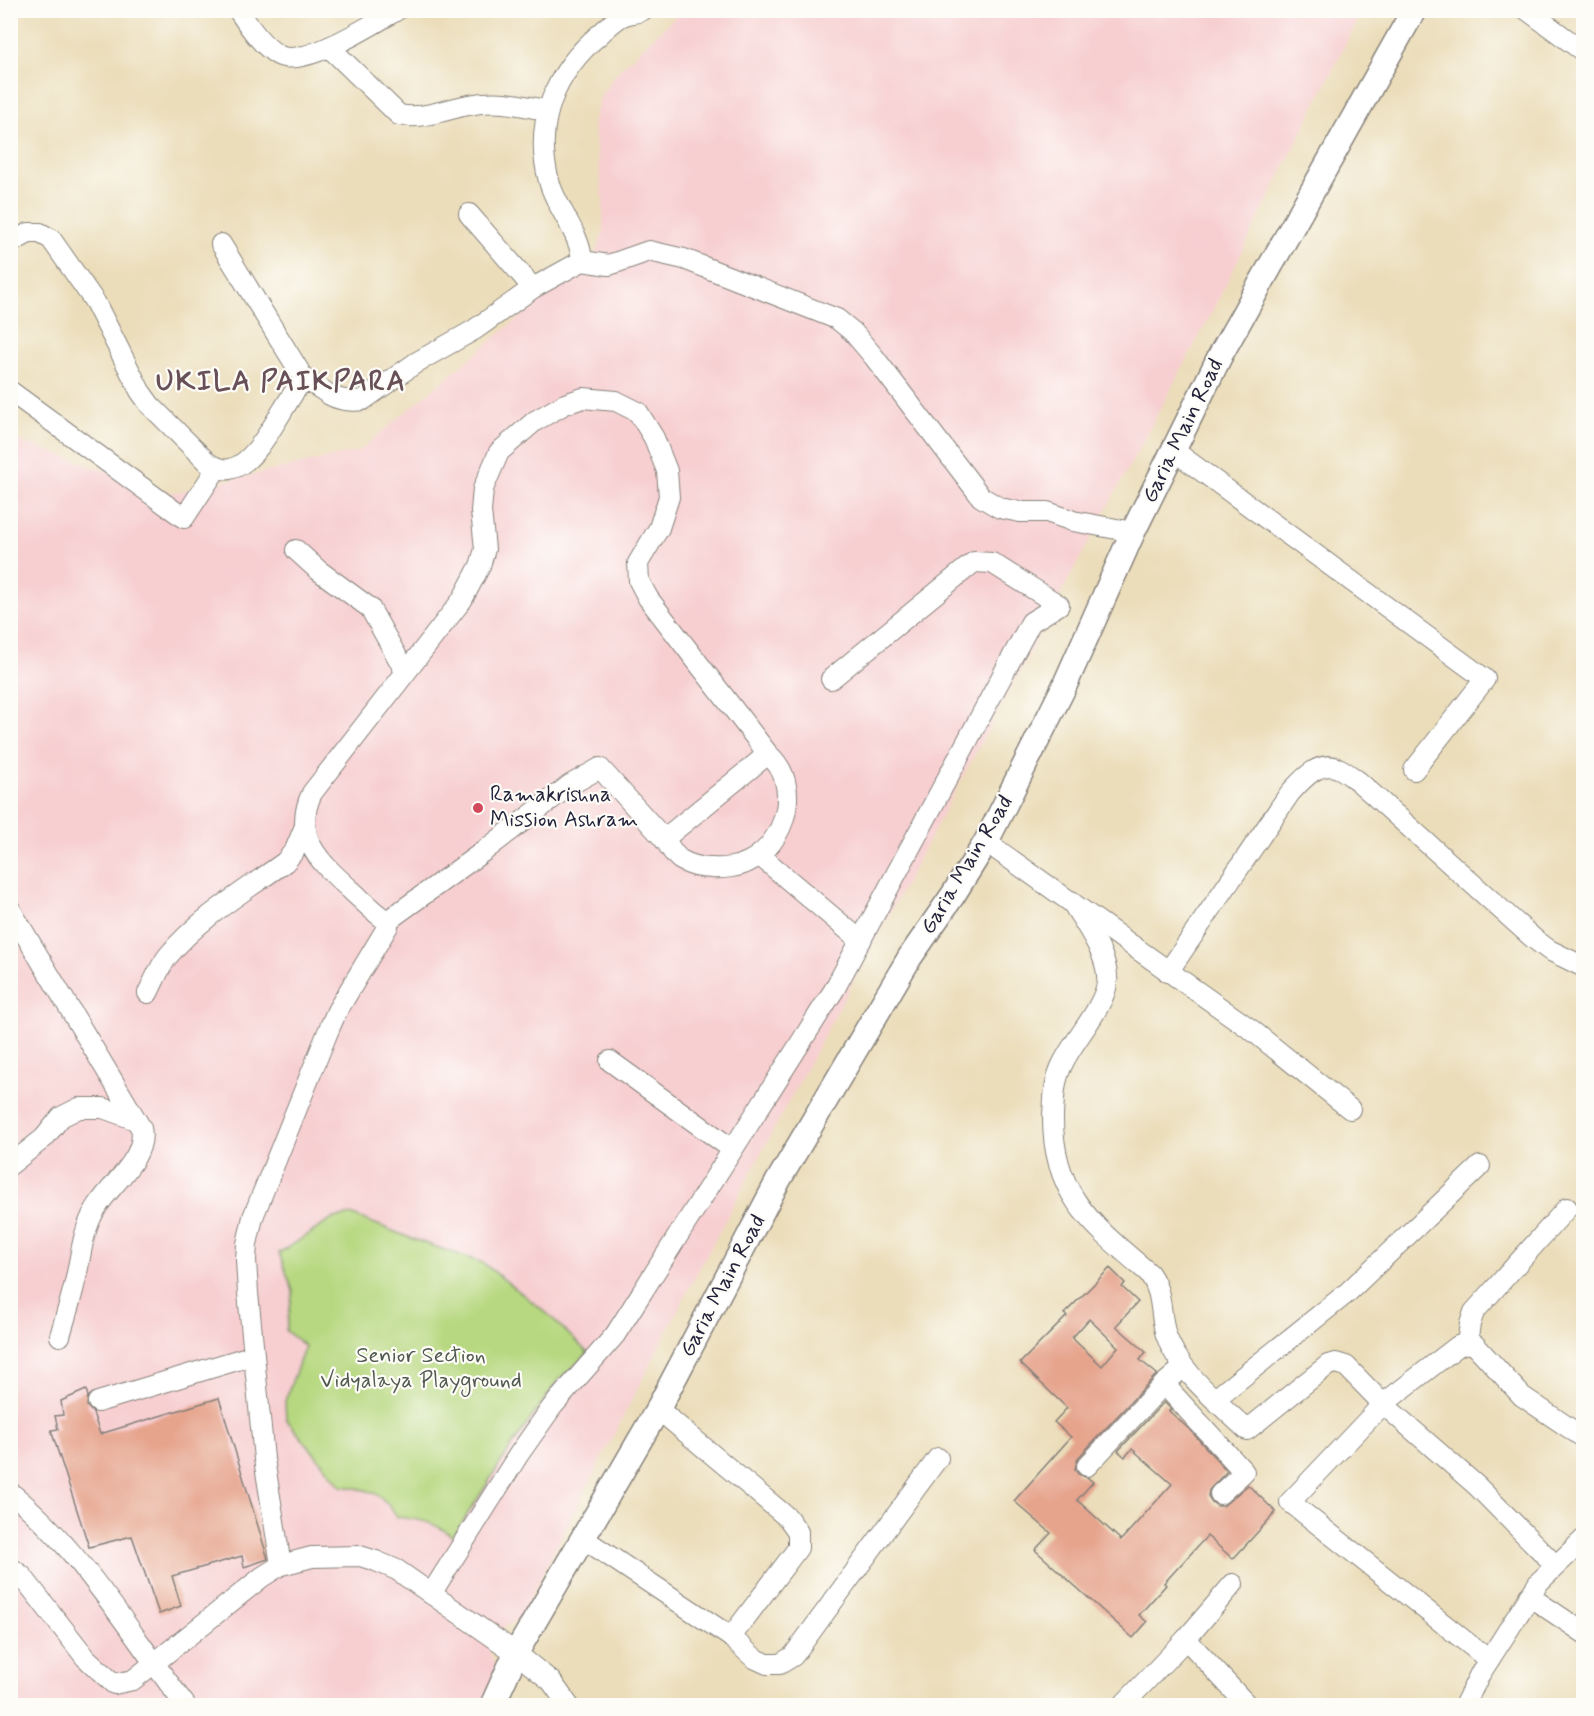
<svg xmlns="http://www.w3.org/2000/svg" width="1594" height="1716" font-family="Mynerve,sans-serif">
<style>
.built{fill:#f7cfd1}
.green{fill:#b7d880;stroke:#6c7d5e;stroke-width:1.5}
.building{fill:#e6a48d;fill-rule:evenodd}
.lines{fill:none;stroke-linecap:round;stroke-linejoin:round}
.minor-casing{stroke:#86807a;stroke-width:22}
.major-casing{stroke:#86807a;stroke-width:27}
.minor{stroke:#fff;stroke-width:20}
.major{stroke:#fff;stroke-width:24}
.poi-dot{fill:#d1495b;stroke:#fdfcf7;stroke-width:2}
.labels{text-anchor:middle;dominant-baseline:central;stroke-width:4.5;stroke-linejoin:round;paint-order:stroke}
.street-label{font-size:22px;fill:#22223b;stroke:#fdfcf7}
.poi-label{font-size:22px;fill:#22223b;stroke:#fdfcf7;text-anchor:start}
.park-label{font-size:22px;fill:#4f5950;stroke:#fdfcf7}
.district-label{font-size:28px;font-weight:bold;letter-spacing:1.5px;fill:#675058;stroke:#fdfcf7}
</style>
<rect width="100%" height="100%" fill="#fdfcf7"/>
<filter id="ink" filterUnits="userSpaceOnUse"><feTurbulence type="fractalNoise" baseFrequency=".0167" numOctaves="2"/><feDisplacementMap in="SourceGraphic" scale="12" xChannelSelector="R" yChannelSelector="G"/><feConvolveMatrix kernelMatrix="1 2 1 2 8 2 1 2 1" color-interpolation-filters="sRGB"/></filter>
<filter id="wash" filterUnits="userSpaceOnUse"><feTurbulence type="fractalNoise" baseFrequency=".008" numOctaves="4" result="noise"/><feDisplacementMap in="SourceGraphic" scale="24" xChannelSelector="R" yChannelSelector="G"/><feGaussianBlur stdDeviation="1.35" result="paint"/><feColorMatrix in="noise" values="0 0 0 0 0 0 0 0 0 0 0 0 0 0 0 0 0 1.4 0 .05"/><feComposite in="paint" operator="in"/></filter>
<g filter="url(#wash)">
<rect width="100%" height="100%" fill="#ebddb9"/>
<polygon class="built" points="681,11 1362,11 1209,318 777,1123 685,1296 520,1618 502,1629 490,1653 498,1676 483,1705 11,1706 11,438 171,493 359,451 595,254 603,234 603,199 593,123 601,95 619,70"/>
<path class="green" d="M353 1215 410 1238 483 1263 549 1315 588 1353 557 1382 509 1450 453 1537C434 1521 421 1520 397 1517 380 1490 371 1490 341 1486L286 1419 285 1401 305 1346 286 1331 293 1291 279 1253 334 1218Z"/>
<g id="blocks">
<g class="building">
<path d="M1110 1268 1125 1283 1122 1287 1138 1302 1116 1326 1146 1352 1140 1360 1157 1374 1078 1458 1075 1469 1078 1474 1088 1478 1093 1482 1077 1500 1121 1540 1172 1484 1132 1449 1125 1457 1118 1451 1164 1402 1171 1409 1169 1411 1190 1430 1227 1471 1209 1490 1208 1496 1212 1502 1217 1506H1223L1248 1485 1276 1512 1233 1559 1207 1536 1164 1583 1166 1585 1139 1615 1147 1622 1133 1638 1035 1550 1051 1533 1014 1501 1071 1437 1054 1422 1067 1408 1020 1363 1067 1316 1064 1314ZM1089 1319 1118 1347 1102 1366 1072 1338Z"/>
<polygon points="86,1390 88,1396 87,1406 93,1413 100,1434 219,1398 268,1559 244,1567 242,1556 172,1576 181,1606 159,1614 132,1536 89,1547 51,1430 58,1429 55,1416 63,1415 61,1401"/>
</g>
</g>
</g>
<g filter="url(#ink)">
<use href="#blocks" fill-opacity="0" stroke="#86807a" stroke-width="1.5"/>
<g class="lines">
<g class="minor-casing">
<g id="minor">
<path d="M238 10C249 26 261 45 278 55 303 69 373 24 397 10"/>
<polyline points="1527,10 1584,52"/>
<path d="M329 47 399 115C424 120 445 109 469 105 496 99 522 105 548 111"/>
<polyline points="469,214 533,288"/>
<path d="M10 243 29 233H40L51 239 95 302 140 391 150 405 208 463C215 467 222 471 230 469 258 464 282 406 300 384 312 379 319 389 330 395 339 400 352 402 363 400L417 362 474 330 533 288 582 261C581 234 556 208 549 181 533 123 555 72 600 34 607 28 616 18 625 15 631 13 637 13 643 10"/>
<polyline points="221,244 306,382"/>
<polyline points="582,261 609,265 649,251 684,259 837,319 853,332 874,357 981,497 1000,508 1020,512 1047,512 1073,521 1133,532"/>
<polyline points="10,391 184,518 217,468"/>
<polyline points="1173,450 1485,679 1414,770"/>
<polyline points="296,550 318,570 370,608 405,671"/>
<polyline points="986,842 1253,1031 1350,1109"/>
<polyline points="759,855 861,941"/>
<path d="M1071 901C1084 922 1110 957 1107 983 1104 1007 1074 1040 1063 1063 1054 1080 1054 1097 1053 1116 1052 1196 1094 1226 1149 1273 1164 1294 1159 1312 1166 1335 1178 1371 1219 1403 1247 1430L1328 1365 1336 1363 1346 1366 1383 1404 1477 1486 1555 1565"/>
<path d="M10 909 141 1128C148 1158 109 1185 95 1210 82 1232 81 1257 75 1282 71 1300 65 1318 60 1336"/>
<polyline points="387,921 484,851 570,785 600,768 664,839"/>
<path d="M1168 972 1290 793C1302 780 1318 760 1338 768 1345 771 1352 777 1358 781L1533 938 1549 950 1584 967"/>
<path d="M148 993C154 981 160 966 168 956 200 917 245 891 285 862L295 850 305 826"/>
<polyline points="610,1061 732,1149"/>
<polyline points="10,1165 44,1138 61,1117 79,1108 103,1108 136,1120"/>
<polyline points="1467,1343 1470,1324 1474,1312 1567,1208"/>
<polyline points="1184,1367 1164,1384 1244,1472 1220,1494"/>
<polyline points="1215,1399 1347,1293 1480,1166"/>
<polyline points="98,1402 254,1355"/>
<polyline points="658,1409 788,1518 798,1532 798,1548 731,1637"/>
<polyline points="1087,1466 1164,1384"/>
<path d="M10 1492C82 1550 130 1634 186 1706"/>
<polyline points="584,1539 731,1637 754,1658 767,1664 780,1664 793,1656 938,1458"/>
<path d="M281 1565 264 1459 248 1293 246 1260 247 1244 253 1217 329 1029 337 1011 388 926 387 921C374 913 363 901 352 891 321 863 291 837 312 793L462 600 480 566 485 549 481 511 483 489 499 452 535 421 565 404 583 398 616 401 638 412 654 438 667 471 669 497 659 528 638 563 639 581 648 598 768 754C803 784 786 844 748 862 738 867 723 869 712 868 701 868 691 866 681 860 673 855 670 846 664 839L768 754"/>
<polyline points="10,1567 22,1576 86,1658 114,1684 133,1680 262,1577 281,1565 312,1557 360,1556 376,1561 397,1570 516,1653 551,1681 569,1706"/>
<polyline points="431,1594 519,1454 552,1407 615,1335 834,990 1031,622 1059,605 992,563 974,562 831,679"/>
<polyline points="1529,1596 1584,1633"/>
<polyline points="1186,1639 1248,1706"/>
<polyline points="1489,1660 1290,1502 1383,1404 1458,1346 1467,1343 1475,1345 1522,1396 1584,1438"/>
<polyline points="1122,1706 1186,1639 1233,1584"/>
<polyline points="1464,1706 1480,1674 1539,1582 1584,1539"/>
</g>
</g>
<g class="major-casing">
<polyline id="major" points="492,1706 516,1653 658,1409 778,1181 910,957 953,895 986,842 1063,689 1133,532 1221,354 1414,10"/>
</g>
<use href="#minor" class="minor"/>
<use href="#major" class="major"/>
</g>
</g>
<circle class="poi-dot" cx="478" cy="808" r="6"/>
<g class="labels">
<g class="street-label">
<text transform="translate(1183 431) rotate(-64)">Garia Main Road</text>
<text transform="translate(967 865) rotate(-59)">Garia Main Road</text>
<text transform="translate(723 1286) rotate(-62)">Garia Main Road</text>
</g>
<g class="poi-label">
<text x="490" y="795">Ramakrishna<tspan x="490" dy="25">Mission Ashram</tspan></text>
</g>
<g class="park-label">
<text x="421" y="1356">Senior Section<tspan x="421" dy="25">Vidyalaya Playground</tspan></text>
</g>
<g class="district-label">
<text x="281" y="382">UKILA PAIKPARA</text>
</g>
</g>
<rect width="1594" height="1716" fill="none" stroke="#fdfcf7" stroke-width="36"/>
</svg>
